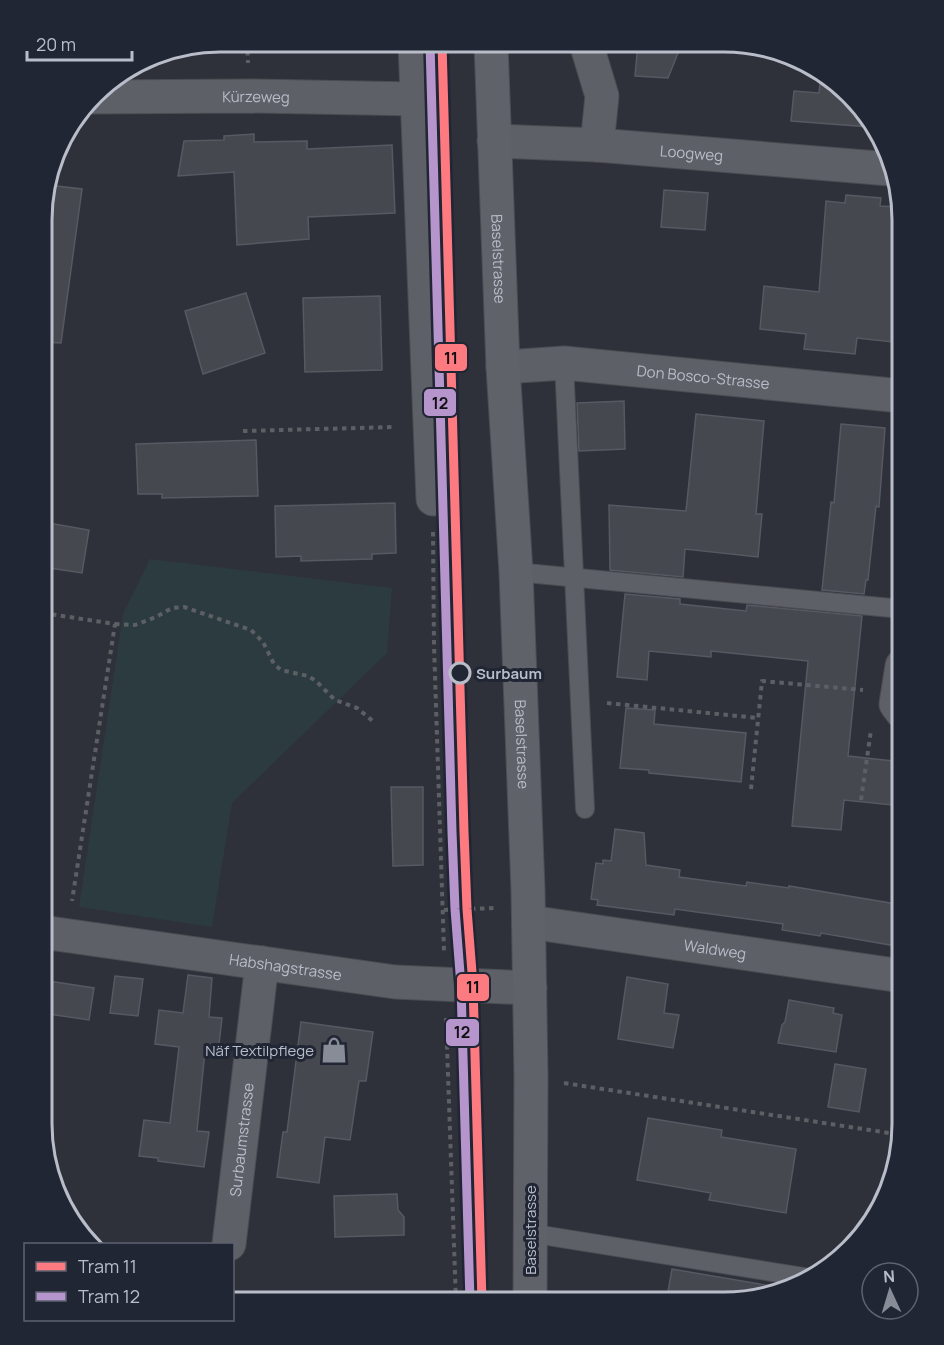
<svg xmlns="http://www.w3.org/2000/svg" width="944" height="1345" font-family="Manrope,sans-serif">
<style>
.green{fill:#2c3b3f}
.building{fill:#464850;stroke:#565961;stroke-width:1.5}
.lines{fill:none;stroke-linecap:round;stroke-linejoin:round}
.lane-casing{stroke:#4a4c52;stroke-width:20}
.street-casing{stroke:#4a4c52;stroke-width:35}
.primary-casing{stroke:#4b4e56;stroke-width:35}
.path{stroke:#5c5f64;stroke-width:4;stroke-dasharray:4.5 4.5;stroke-linecap:butt}
.lane{stroke:#5e6067;stroke-width:18}
.street{stroke:#5e6067;stroke-width:33}
.primary{stroke:#606269;stroke-width:33}
.tram-1-casing{stroke:#212634;stroke-width:14}
.tram-2-casing{stroke:#212634;stroke-width:14}
.tram-1{stroke:#fe7a81;stroke-width:9}
.tram-2{stroke:#b695cd;stroke-width:9}
.stop-dot{fill:#212634;stroke:#b9bdc9;stroke-width:3}
.labels{text-anchor:middle;dominant-baseline:central;stroke-width:6;stroke-linejoin:round;paint-order:stroke}
.street-label{font-size:15px;fill:#b9bdc9;stroke:#212634}
.stop-label{font-size:15px;font-weight:bold;fill:#b9bdc9;stroke:#212634;text-anchor:start}
.poi-label{font-size:15px;fill:#b9bdc9;stroke:#212634;text-anchor:end}
.rim{fill:none;stroke:#b9bdc9;stroke-width:3}
.line-badge{stroke:#212634;stroke-width:2}
.pale-badge-label{font-size:16px;text-anchor:middle;font-weight:bold;fill:#111}
</style>
<rect width="100%" height="100%" fill="#2e3139"/>
<polygon class="green" points="150,559 392,588 387,653 232,803 212,927 79,907 123,614"/>
<g class="building">
<polygon points="638,43 682,43 668,78 635,76"/>
<polygon points="821,74 832,79 872,127 791,121 794,91 819,93"/>
<polygon points="254,134 254,142 307,141 307,149 392,145 395,213 308,217 309,239 237,245 234,172 178,176 184,141 224,140 224,136"/>
<polygon points="48,185 82,189 61,343 43,342 44,197"/>
<polygon points="664,190 708,193 705,230 661,227"/>
<polygon points="846,195 881,198 880,206 899,207 893,298 902,299 902,343 857,338 855,354 804,349 806,334 760,329 764,286 819,292 826,201 845,203"/>
<polygon points="246,293 265,353 203,374 185,311"/>
<polygon points="380,296 382,370 305,372 303,298"/>
<polygon points="624,401 625,449 579,451 577,403"/>
<polygon points="696,414 764,421 756,514 762,514 758,557 685,549 683,577 610,570 609,505 686,511"/>
<polygon points="841,424 885,428 879,507 876,506 868,580 866,580 864,594 822,590 831,502 834,503"/>
<polygon points="256,440 258,496 162,498 162,494 138,494 136,444"/>
<polygon points="395,503 396,553 372,554 372,559 301,561 301,556 276,557 275,506"/>
<polygon points="43,522 89,530 82,573 43,567"/>
<polygon points="625,594 680,599 680,604 746,611 747,605 862,616 848,756 902,762 902,806 844,800 841,830 792,826 808,661 711,651 711,657 649,651 647,680 617,677"/>
<polygon points="626,708 655,710 654,724 746,733 741,782 649,773 649,770 620,768"/>
<polygon points="391,787 423,787 423,865 393,866"/>
<polygon points="615,829 644,833 646,865 680,870 679,877 746,886 747,882 789,888 789,886 902,905 902,947 821,933 820,936 782,930 783,924 675,909 674,915 597,905 598,900 591,899 596,863 603,864 603,860 611,861"/>
<polygon points="188,975 212,978 209,1017 222,1018 218,1053 205,1051 197,1131 209,1132 204,1167 158,1161 158,1158 139,1156 144,1120 170,1123 179,1047 155,1044 159,1010 183,1013"/>
<polygon points="115,976 143,979 138,1016 110,1013"/>
<polygon points="627,977 668,984 664,1013 679,1015 673,1048 618,1039"/>
<polygon points="42,980 94,988 89,1020 42,1013"/>
<polygon points="789,1000 834,1008 833,1013 842,1015 836,1052 778,1043 782,1025 785,1022"/>
<polygon points="301,1022 373,1032 366,1081 359,1081 350,1140 325,1137 319,1183 277,1177 283,1132 287,1132"/>
<polygon points="835,1064 866,1069 859,1112 828,1107"/>
<polygon points="648,1118 722,1130 721,1137 796,1149 786,1213 709,1200 711,1193 637,1180"/>
<polygon points="397,1194 398,1210 404,1217 404,1235 335,1237 334,1196"/>
<polygon points="672,1269 783,1288 783,1289 724,1303 666,1303"/>
</g>
<g class="lines">
<g class="lane-casing">
<g id="lane">
<polyline points="564,363 585,809"/>
<polyline points="516,572 902,609"/>
<polyline points="529,1233 810,1278"/>
</g>
</g>
<g class="street-casing">
<g id="street">
<polyline points="415,43 433,499"/>
<polyline points="586,43 602,96 597,145"/>
<path id="s1" d="M94 97 249 96 417 99"/>
<path id="s2" d="M494 141 597 145 890 169"/>
<path id="s3" d="M503 367 564 363 902 396"/>
<polyline points="902,712 896,704 902,666"/>
<path id="s4" d="M529 922 902 976"/>
<path id="s5" d="M42 932 395 982 530 988"/>
<path id="s6" d="M229 1244 262 963"/>
</g>
</g>
<g class="primary-casing">
<g id="primary">
<path id="s7" d="M491 43 503 367 516 572 528 890 531 1077 530 1302"/>
</g>
</g>
<g class="path">
<polyline points="247,42 248,63"/>
<polyline points="243,431 395,427"/>
<polyline points="433,532 434,645 444,951"/>
<polyline points="43,613 115,624 72,901"/>
<polyline points="446,620 447,642"/>
<polyline points="115,624 135,625 156,617 172,608 184,607 251,630 263,642 274,664 281,670 308,676 316,681 335,700 357,708 374,722"/>
<polyline points="607,703 758,718"/>
<polyline points="751,789 762,681 863,690"/>
<polyline points="861,800 871,730"/>
<polyline points="444,910 494,908"/>
<polyline points="446,1018 456,1302"/>
<polyline points="564,1083 902,1135"/>
</g>
<use href="#lane" class="lane"/>
<use href="#street" class="street"/>
<use href="#primary" class="primary"/>
<g class="tram-1-casing">
<polyline id="tram-1" points="442,43 464,832 467,909 473,985 482,1302"/>
</g>
<g class="tram-2-casing">
<polyline id="tram-2" points="430,43 452,832 455,909 461,986 470,1302"/>
</g>
<use href="#tram-1" class="tram-1"/>
<use href="#tram-2" class="tram-2"/>
</g>
<defs>
<g id="shop-bare" transform="scale(2.07)"><path d="M-5-2.5h2.3a2.7 3.5 0 0 1 5.4 0H5L5.5 6h-11ZM-1.5-2.5h3a1.5 2.3 0 0 0-3 0Z" fill="#888c97" stroke="#212634" stroke-width="2.5" paint-order="stroke"/></g>
</defs>
<g fill-rule="evenodd">
<use href="#shop-bare" x="334" y="1050"/>
</g>
<circle class="stop-dot" cx="460" cy="673" r="10"/>
<g class="labels">
<g class="street-label">
<text stroke="none"><textPath href="#s1" startOffset="162">Kürzeweg</textPath></text>
<text stroke="none"><textPath href="#s2" startOffset="198">Loogweg</textPath></text>
<text stroke="none"><textPath href="#s7" startOffset="216">Baselstrasse</textPath></text>
<text stroke="none"><textPath href="#s3" startOffset="201">Don Bosco-Strasse</textPath></text>
<text stroke="none"><textPath href="#s7" startOffset="702">Baselstrasse</textPath></text>
<text stroke="none"><textPath href="#s4" startOffset="188">Waldweg</textPath></text>
<text stroke="none"><textPath href="#s5" startOffset="246">Habshagstrasse</textPath></text>
<text stroke="none"><textPath href="#s6" startOffset="105">Surbaumstrasse</textPath></text>
<text transform="translate(530 1230) rotate(-90)">Baselstrasse</text>
</g>
<g class="stop-label">
<text x="476" y="673">Surbaum</text>
</g>
<g class="poi-label">
<text x="314" y="1050">Näf Textilpflege</text>
</g>
</g>
<path d="M0 0H944V1345H0ZM220 52H724A168 168 0 0 1 892 220V1124A168 168 0 0 1 724 1292H220A168 168 0 0 1 52 1124V220A168 168 0 0 1 220 52Z" fill="#212634" fill-rule="evenodd"/>
<path class="rim" d="M220 52H724A168 168 0 0 1 892 220V1124A168 168 0 0 1 724 1292H220A168 168 0 0 1 52 1124V220A168 168 0 0 1 220 52Z"/>
<g class="line-badge">
<rect x="434" y="343" width="34" height="29" rx="6" fill="#fe7a81"/>
<rect x="423" y="388" width="34" height="29" rx="6" fill="#b695cd"/>
<rect x="456" y="973" width="34" height="29" rx="6" fill="#fe7a81"/>
<rect x="445" y="1018" width="35" height="29" rx="6" fill="#b695cd"/>
</g>
<g class="pale-badge-label">
<text x="451" y="364">11</text>
<text x="440" y="409">12</text>
<text x="473" y="993">11</text>
<text x="462" y="1038">12</text>
</g>
<rect x="24" y="1243" width="210" height="78" fill="#212634" stroke="#5e6270" stroke-width="1.5"/>
<rect x="36" y="1262" width="30" height="9" fill="#fe7a81" stroke="#5e6270" stroke-width="1.5"/>
<text x="78" y="1273" font-size="18" fill="#b9bdc9">Tram 11</text>
<rect x="36" y="1292" width="30" height="9" fill="#b695cd" stroke="#5e6270" stroke-width="1.5"/>
<text x="78" y="1303" font-size="18" fill="#b9bdc9">Tram 12</text>
<g transform="translate(890 1291) rotate(356)"><circle r="28" fill="#212634" stroke="#5e6270" stroke-width="1.5"/>
<path d="M0-4.5L10 22L0 15L-10 22Z" fill="#888c97"/>
<text y="-9" font-size="16" font-weight="bold" text-anchor="middle" fill="#b9bdc9">N</text>
</g>
<path d="M27 51v9h105v-9" fill="none" stroke="#b9bdc9" stroke-width="3"/>
<text x="36" y="51" font-size="18" fill="#b9bdc9" stroke="#212634" stroke-width="4.5" paint-order="stroke">20 m</text>
</svg>
